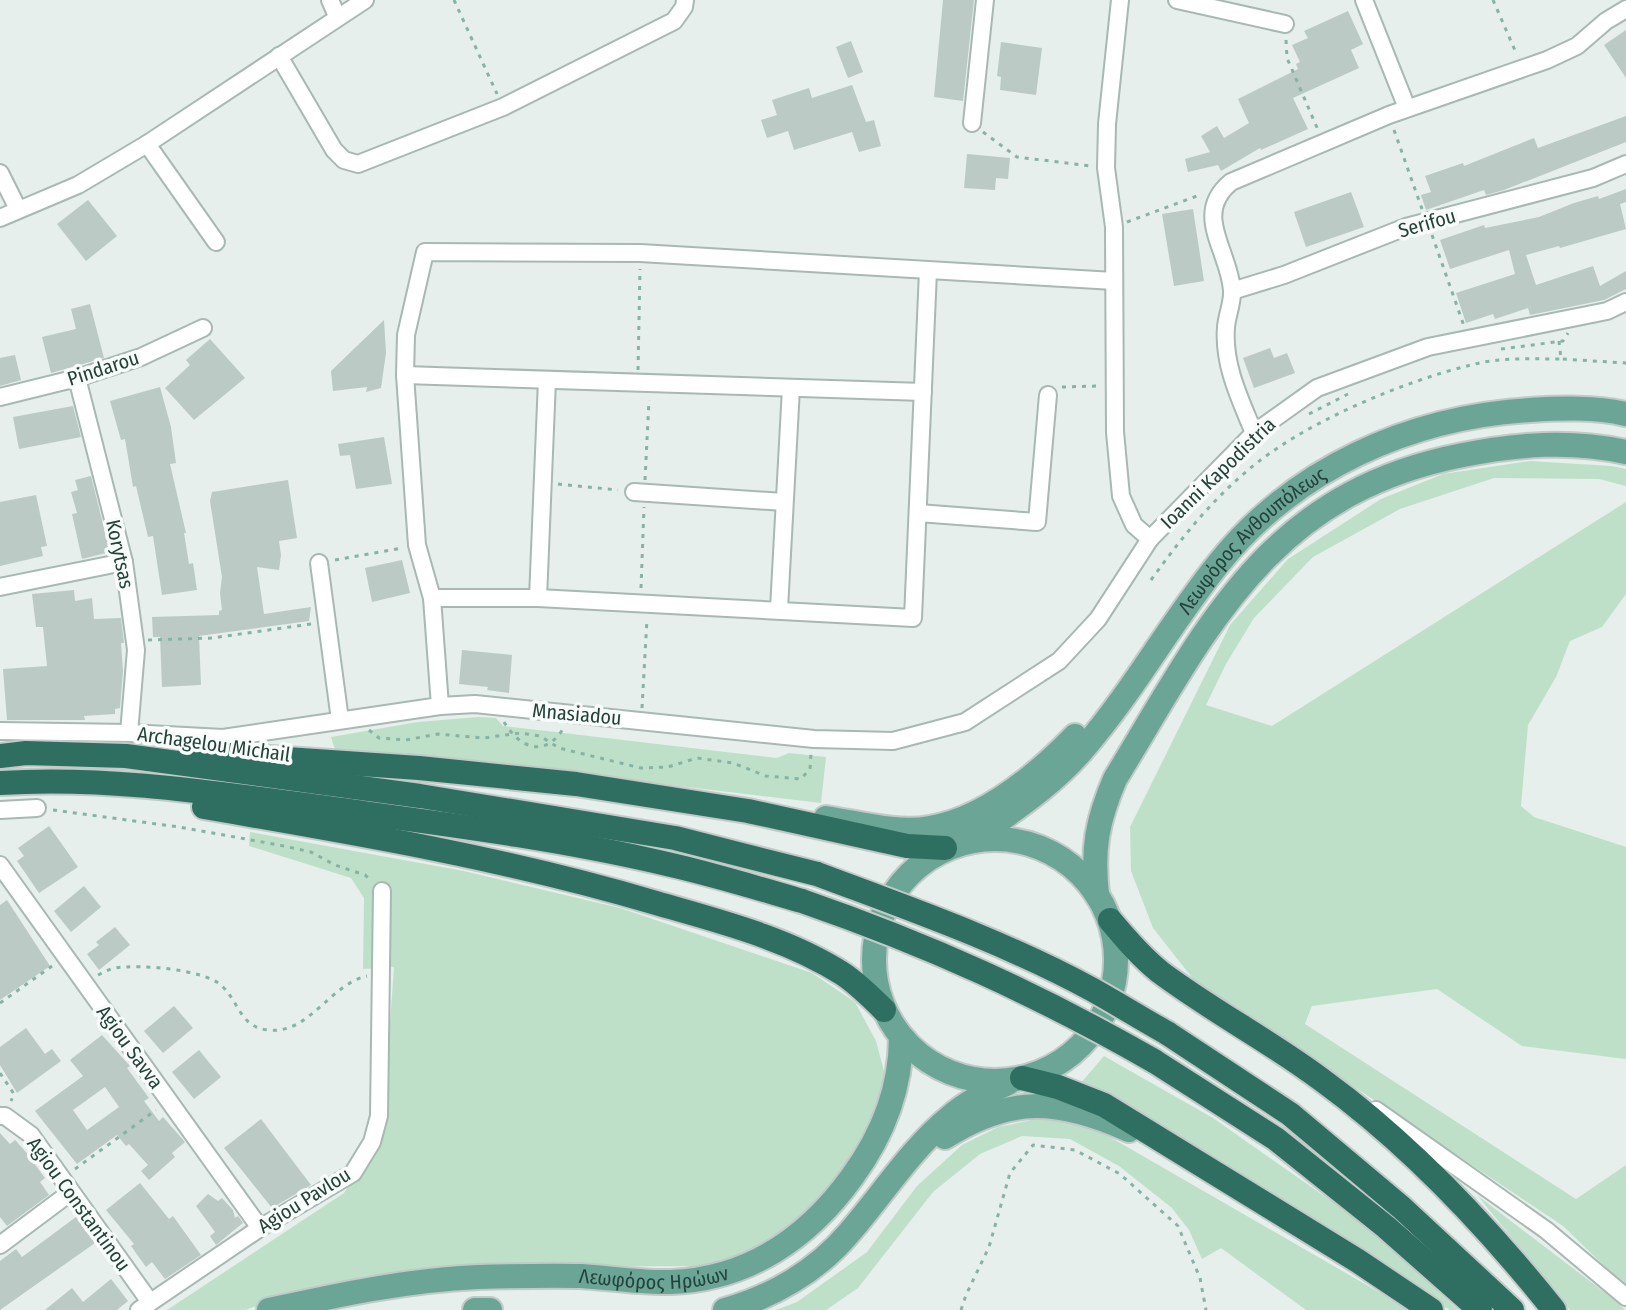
<svg xmlns="http://www.w3.org/2000/svg" width="1626" height="1310" font-family="'Fira Sans Condensed',sans-serif">
<style>
.green{fill:#bfe0c8}
.building{fill:#bbcac4;fill-rule:evenodd}
.lines{fill:none;stroke-linecap:round;stroke-linejoin:round}
.street-casing{stroke:#a8b8b2;stroke-width:20}
.primary-casing{stroke:#c2cac8;stroke-width:28}
.highway-casing{stroke:#c2cac8;stroke-width:28}
.path{stroke:#86b3a5;stroke-width:3;stroke-dasharray:4 6;stroke-linecap:butt}
.street{stroke:#fff;stroke-width:16}
.primary{stroke:#6aa596;stroke-width:24}
.highway{stroke:#2f6f62;stroke-width:24}
.highway-bridge-casing{stroke:#c2cac8;stroke-width:28;stroke-linecap:butt}
.highway-bridge{stroke:#2f6f62;stroke-width:24}
.labels{text-anchor:middle;dominant-baseline:central;stroke-width:7;stroke-linejoin:round;paint-order:stroke}
.street-label{font-size:20px;fill:#24423a;stroke:#f7fbf9}
</style>
<rect width="100%" height="100%" fill="#e6efeb"/>
<g class="green">
<polygon points="1530,461 1611,466 1626,469 1626,486 1599,479 1494,478 1400,509 1313,557 1254,618 1226,664 1206,705 1272,726 1626,502 1626,594 1602,627 1570,641 1556,677 1528,725 1521,806 1534,817 1626,847 1626,1059 1522,1046 1437,989 1312,1006 1305,1024 1576,1199 1626,1165 1626,1287 1563,1226 1194,980 1153,928 1131,871 1130,827 1230,625 1288,559 1381,499 1443,474"/>
<polygon points="478,717 496,718 503,726 777,758 789,753 826,757 821,803 514,766 337,756 331,737 418,722"/>
<polygon points="250,832 464,871 620,908 812,973 855,1002 876,1041 885,1075 881,1110 847,1171 806,1223 720,1266 492,1267 315,1286 245,1310 167,1310 344,1193 382,1136 394,967 363,969 364,898 351,878 249,846"/>
<polygon points="1104,1056 1213,1118 1367,1226 1458,1310 1450,1310 1272,1197 1079,1085"/>
<polygon points="1047,1117 1096,1129 1410,1310 1306,1310 1221,1248 1202,1259 1189,1230 1172,1208 1119,1166 1070,1139 1022,1136 980,1154 933,1192 858,1288 826,1310 776,1310 797,1302 867,1252 917,1186 962,1145 998,1127"/>
<polygon points="1478,1196 1616,1301 1625,1310 1570,1310"/>
</g>
<g class="building">
<polygon points="943,0 974,0 963,101 934,97"/>
<polygon points="1348,11 1363,44 1351,50 1359,68 1293,98 1308,129 1261,150 1260,148 1221,171 1218,165 1188,172 1185,159 1210,152 1201,136 1217,126 1224,138 1249,123 1238,99 1298,69 1296,64 1300,62 1292,45 1308,38 1304,31"/>
<polygon points="1626,30 1626,78 1604,45"/>
<polygon points="851,41 863,72 848,78 836,47"/>
<polygon points="1001,42 1042,48 1036,95 1000,90 1001,77 997,76"/>
<polygon points="852,85 866,122 874,120 881,146 859,152 852,132 794,150 788,131 767,138 761,120 777,115 772,100 809,88 812,98"/>
<polygon points="1626,116 1626,142 1504,190 1486,195 1484,190 1426,210 1421,195 1431,192 1425,176 1463,163 1464,166 1534,138 1538,148"/>
<polygon points="967,154 1010,158 1008,179 996,178 995,190 964,188"/>
<polygon points="1626,189 1626,202 1620,204 1626,229 1560,248 1559,246 1526,255 1536,285 1593,266 1600,286 1626,271 1626,289 1604,300 1530,315 1528,308 1495,319 1493,314 1466,323 1456,293 1515,274 1509,250 1450,269 1440,240 1484,225 1485,228 1539,217 1574,203 1598,196 1599,199"/>
<polygon points="1351,192 1364,227 1306,247 1294,212"/>
<polygon points="88,200 117,236 86,261 57,224"/>
<polygon points="1193,209 1204,281 1174,286 1162,214"/>
<polygon points="90,304 104,358 51,373 42,337 76,329 71,309"/>
<polygon points="384,320 386,353 381,388 366,392 367,387 333,391 331,371"/>
<polygon points="210,339 245,378 194,420 165,388 190,365 186,360"/>
<polygon points="1270,348 1274,358 1287,353 1295,373 1254,388 1243,358"/>
<polygon points="15,355 21,380 0,386 0,358"/>
<polygon points="160,387 171,427 176,463 170,464 186,533 184,533 189,564 193,563 197,590 162,595 153,536 148,537 136,486 133,487 125,439 121,440 110,401"/>
<polygon points="73,406 81,437 19,449 13,417"/>
<polygon points="384,437 392,484 356,489 350,455 340,456 338,444"/>
<polygon points="91,476 110,552 82,559 72,514 77,513 71,492 78,490 75,480"/>
<polygon points="288,480 297,538 279,541 281,555 279,570 257,567 264,614 311,607 309,621 199,636 201,685 162,687 160,637 153,637 152,617 219,615 219,611 222,610 220,593 222,577 210,501 212,492"/>
<polygon points="36,495 47,546 41,547 43,556 0,566 0,502"/>
<polygon points="402,560 410,593 372,602 365,568"/>
<polygon points="74,590 75,601 92,598 94,619 121,618 124,643 121,643 123,671 120,708 115,709 115,714 84,716 85,720 7,720 3,669 47,666 43,627 36,627 32,594"/>
<polygon points="462,650 512,655 509,693 487,690 488,687 459,684"/>
<polygon points="49,826 78,867 39,893 17,861 24,856 18,848"/>
<polygon points="84,886 101,907 71,932 54,911"/>
<polygon points="7,900 50,966 0,1000 0,905"/>
<polygon points="115,927 130,945 99,970 87,954 99,945 96,942"/>
<polygon points="174,1006 193,1028 163,1053 144,1031"/>
<polygon points="26,1028 45,1054 52,1049 61,1061 17,1093 0,1065 0,1047"/>
<path d="M102 1035 130 1066 127 1068 149 1098 144 1101 159 1121 163 1117 185 1142 172 1153 175 1157 149 1180 141 1171 148 1165 129 1144 126 1146 117 1135 77 1164 35 1111 83 1076 70 1060ZM105 1087 119 1107 87 1130 73 1110Z"/>
<polygon points="199,1050 221,1077 194,1099 172,1072"/>
<polygon points="261,1119 311,1185 272,1208 224,1148"/>
<polygon points="0,1133 10,1144 15,1140 25,1151 45,1178 40,1182 49,1195 7,1226 0,1217"/>
<polygon points="140,1183 169,1219 173,1216 201,1255 165,1279 152,1262 146,1267 131,1246 134,1244 106,1210"/>
<polygon points="208,1194 218,1201 222,1198 233,1210 235,1218 238,1216 243,1223 216,1245 210,1236 215,1232 196,1206"/>
<polygon points="76,1217 95,1243 0,1310 0,1261 16,1249 22,1257"/>
<polygon points="111,1279 128,1301 117,1310 45,1310 72,1288 83,1302"/>
</g>
<g class="lines">
<g class="street-casing">
<g id="street">
<polyline points="330,0 337,16"/>
<polyline points="1120,0 1107,124 1106,168 1114,227 1115,432 1121,496 1134,525 1150,539 1254,433 1317,388 1428,347 1607,311 1626,302"/>
<polyline points="1177,0 1285,24"/>
<polyline points="1364,0 1407,108"/>
<polyline points="279,56 334,150 344,160 358,164 503,107 674,21 684,7 685,0"/>
<polyline points="972,123 985,0"/>
<polyline points="147,144 216,242"/>
<polyline points="0,173 18,209"/>
<polyline points="0,218 78,185 147,144 365,0"/>
<polyline points="1232,291 1284,275 1406,227 1593,178 1626,164"/>
<polyline points="405,375 923,392"/>
<polyline points="77,378 124,562 136,650 129,733"/>
<polyline points="0,397 77,378 141,357 203,328"/>
<path d="M1254 433C1240 399 1223 365 1226 327 1227 315 1233 302 1232 290 1229 250 1192 214 1231 182L1389 115 1547 60 1577 46 1606 21 1626 9"/>
<polyline points="634,492 784,502"/>
<polyline points="918,513 1037,522 1048,395"/>
<polyline points="319,563 340,720"/>
<polyline points="0,587 124,562"/>
<polyline points="432,598 538,598 913,618 928,271"/>
<polyline points="538,598 547,380"/>
<polyline points="779,609 791,388"/>
<polyline points="440,706 432,598 417,545 405,375 406,335 425,252 640,253 1114,281"/>
<polyline points="0,731 129,733 223,738 440,706 475,704 814,739 893,741 965,722 1059,661 1098,619 1150,539"/>
<polyline points="0,810 37,808"/>
<polyline points="0,865 260,1228"/>
<polyline points="1376,1110 1546,1230 1626,1297"/>
<polyline points="0,1116 5,1116 31,1135 150,1302"/>
<polyline points="0,1245 71,1192"/>
<polyline points="139,1310 260,1228 353,1173 372,1142 379,1116 382,891"/>
</g>
</g>
<g class="primary-casing">
<g id="primary">
<path d="M826 818C859 823 897 834 930 828 986 819 1037 775 1075 736"/>
<circle cx="995" cy="960" r="121"/>
<path id="s1" d="M972 840C1012 811 1052 786 1084 748 1134 690 1171 622 1219 563 1295 468 1411 417 1530 410 1562 408 1595 407 1626 414"/>
<path d="M1097 895C1092 849 1097 821 1115 779 1209 625 1268 493 1463 455 1518 444 1571 440 1626 452"/>
<path d="M945 1137C1011 1095 1059 1099 1129 1130"/>
<path id="s2" d="M269 1310C338 1295 407 1280 478 1277 512 1276 547 1275 581 1276 611 1278 642 1283 671 1282 748 1279 808 1238 852 1177 882 1136 901 1089 901 1037"/>
<polyline points="475,1310 490,1310"/>
<path d="M725 1310C772 1297 817 1271 849 1233 883 1194 910 1150 950 1117 967 1102 988 1092 1008 1083"/>
</g>
</g>
<g class="highway-casing">
<g id="highway">
<polyline points="200,753 419,768 576,784 748,811 907,846 945,848"/>
<polyline points="0,756 26,753 126,756 420,796 675,838 817,874"/>
<path d="M0 783C106 776 215 793 320 807 436 823 553 837 667 864 712 874 757 888 802 901"/>
<path d="M204 807C356 833 508 859 656 903 718 921 787 938 843 974 858 984 871 997 884 1010"/>
<path d="M1110 920C1125 938 1141 957 1160 972 1212 1011 1270 1041 1322 1080 1410 1144 1486 1225 1554 1310"/>
<polyline points="1167,1033 1290,1114 1402,1208 1512,1310"/>
<polyline points="1154,1061 1276,1139 1386,1227 1480,1310"/>
<polyline points="1022,1078 1058,1087 1104,1105 1358,1261 1431,1310"/>
</g>
</g>
<g class="path">
<polyline points="454,0 497,94"/>
<polyline points="1493,0 1517,55"/>
<polyline points="1286,40 1287,58 1318,130"/>
<polyline points="1394,130 1422,209"/>
<polyline points="983,132 1017,157 1091,166"/>
<polyline points="1127,222 1197,196 1202,198"/>
<polyline points="1432,235 1464,326"/>
<polyline points="1559,341 1561,359 1626,363"/>
<polyline points="1501,349 1563,341 1568,333"/>
<polyline points="638,370 640,269"/>
<polyline points="1062,387 1099,386"/>
<polyline points="1309,414 1348,394"/>
<polyline points="645,480 649,400"/>
<polyline points="558,484 618,490"/>
<polyline points="335,560 402,548"/>
<path d="M1151 580C1180 540 1209 503 1247 471 1301 424 1401 382 1471 365 1500 357 1531 359 1561 359"/>
<polyline points="641,588 644,507"/>
<polyline points="148,640 212,638 311,624"/>
<polyline points="642,708 647,619"/>
<path d="M504 722C519 747 544 759 563 729"/>
<polyline points="369,730 379,738 406,740 438,734 483,738 520,733 540,736 559,748 641,768 668,767 697,758 733,763 766,776 801,779 810,769 811,753"/>
<polyline points="53,810 179,827 279,845 311,852 335,865 365,875 371,880"/>
<path d="M98 975C104 972 109 969 115 968 138 964 205 969 222 986 239 1002 240 1027 268 1030 309 1035 330 984 367 976"/>
<polyline points="0,1003 52,966"/>
<polyline points="0,1073 14,1094 11,1101"/>
<polyline points="75,1169 156,1110"/>
<polyline points="961,1310 966,1295 989,1247 1010,1173 1033,1145 1075,1150 1120,1174 1178,1226 1200,1278 1206,1310"/>
</g>
<use href="#street" class="street"/>
<use href="#primary" class="primary"/>
<use href="#highway" class="highway"/>
<g class="highway-bridge-casing">
<g id="highway-bridge">
<path d="M817 874C910 909 1005 942 1093 990 1118 1004 1142 1019 1167 1033"/>
<path d="M802 901C929 945 1037 994 1154 1061"/>
</g>
</g>
<use href="#highway-bridge" class="highway-bridge"/>
</g>
<g class="labels">
<g class="street-label">
<text transform="translate(1427 223) rotate(-16)">Serifou</text>
<text transform="translate(103 368) rotate(-18)">Pindarou</text>
<text transform="translate(1218 473) rotate(-44)">Ioanni Kapodistria</text>
<text stroke="none"><textPath href="#s1" startOffset="414">Λεωφόρος Ανθουπόλεως</textPath></text>
<text transform="translate(120 554) rotate(78)">Korytsas</text>
<text transform="translate(577 714) rotate(5)">Mnasiadou</text>
<text transform="translate(214 744) rotate(8)">Archagelou Michail</text>
<text transform="translate(130 1047) rotate(54)">Agiou Savva</text>
<text transform="translate(304 1200) rotate(-32)">Agiou Pavlou</text>
<text transform="translate(79 1204) rotate(54)">Agiou Constantinou</text>
<text stroke="none"><textPath href="#s2" startOffset="388">Λεωφόρος Ηρώων</textPath></text>
</g>
</g>
</svg>
